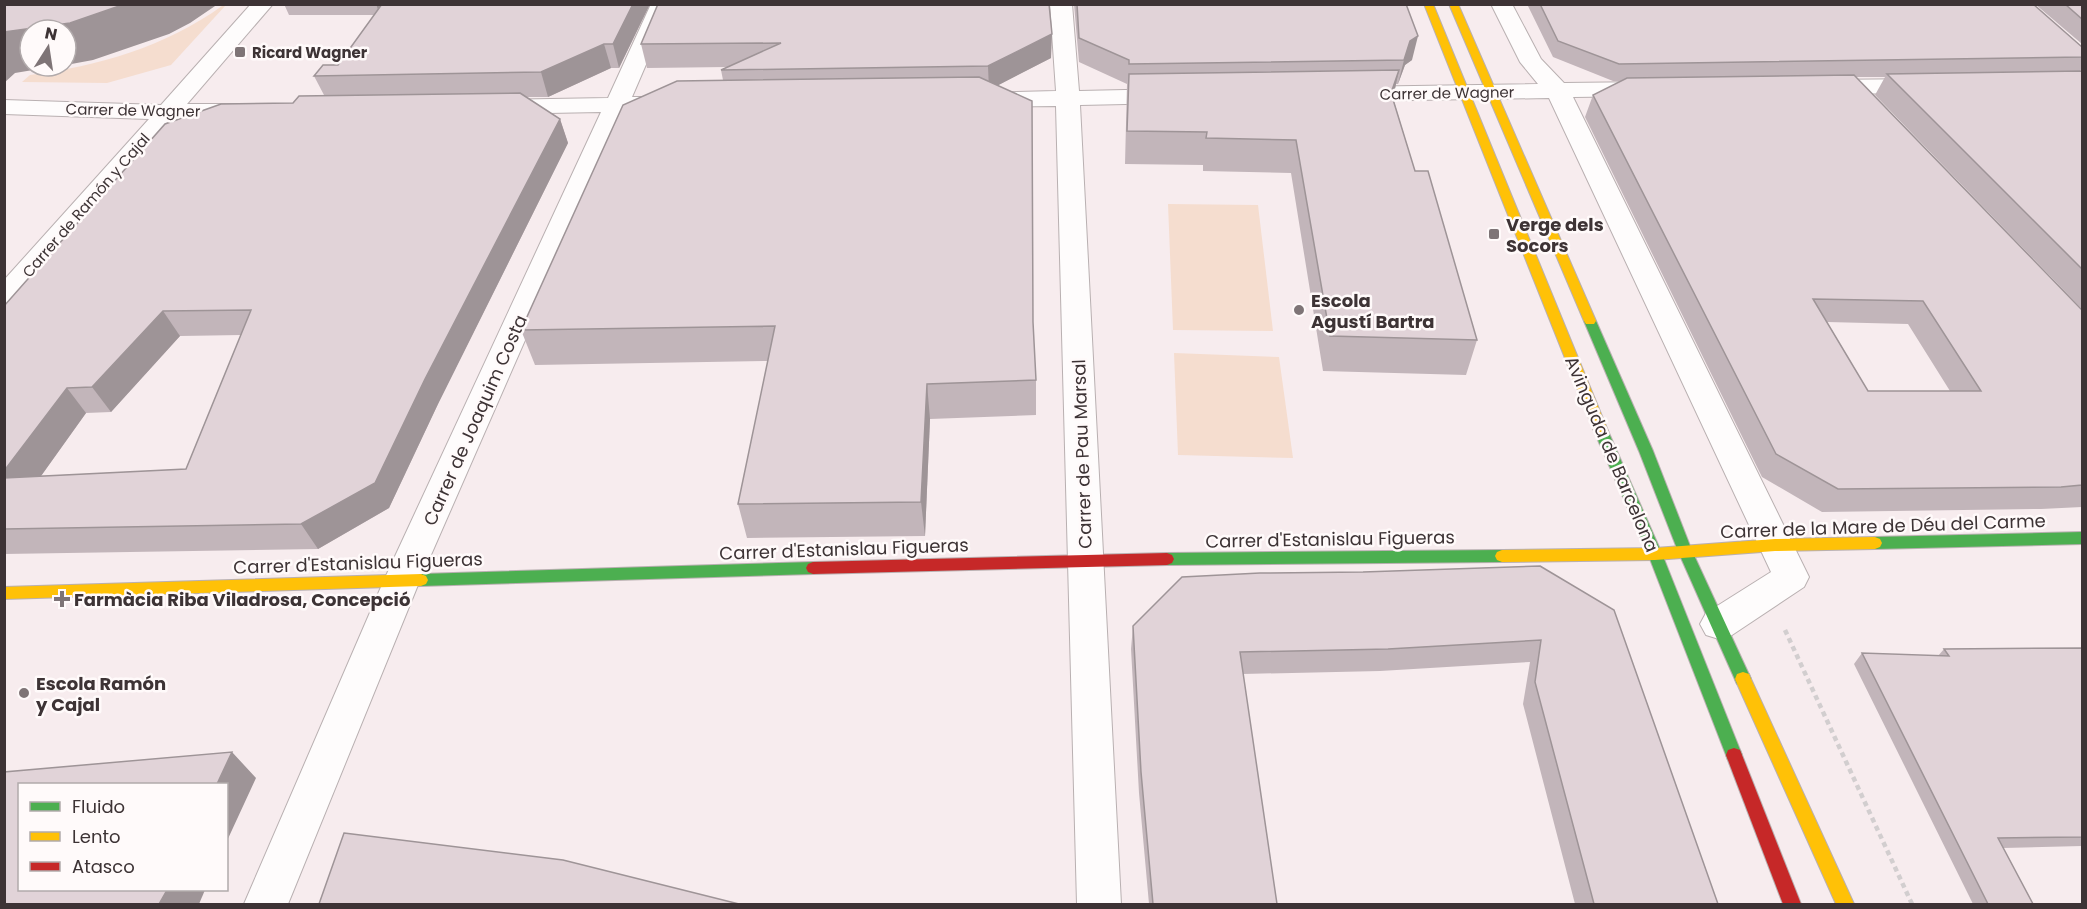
<svg xmlns="http://www.w3.org/2000/svg" width="2087" height="909" font-family="Poppins,sans-serif">
<style>
.green{fill:#f5ddcf}
.lines{fill:none;stroke-linecap:round;stroke-linejoin:round}
.street-casing{stroke:#b9b0b1;stroke-width:2}
.fast-casing{stroke:#b9b0b1;stroke-width:2}
.slow-casing{stroke:#b9b0b1;stroke-width:2}
.jam-casing{stroke:#b9b0b1;stroke-width:2}
.path{stroke:#d2cecf;stroke-width:4.5;stroke-dasharray:5 4;stroke-linecap:butt}
.street{fill:#fefcfc;fill-rule:evenodd}
.fast{fill:#4caf50;fill-rule:evenodd}
.slow{fill:#ffc107;fill-rule:evenodd}
.jam{fill:#c62828;fill-rule:evenodd}
.wall{fill:#c2b5ba;fill-rule:evenodd}
.shaded-wall{fill:#9e9497}
.building{fill:#e1d3d8;stroke:#9e9497;stroke-width:1.5;fill-rule:evenodd}
.poi-dot{fill:#7e7476;stroke:#fffafa;stroke-width:2}
.labels{text-anchor:middle;dominant-baseline:central;stroke-width:5;stroke-linejoin:round;paint-order:stroke}
.far-poi-label{font-size:15px;font-weight:bold;fill:#3d3335;stroke:#fffafa;text-anchor:start}
.far-street-label{font-size:15px;fill:#3d3335;stroke:#fffafa}
.poi-label{font-size:18px;font-weight:bold;fill:#3d3335;stroke:#fffafa;text-anchor:start}
.street-label{font-size:18px;fill:#3d3335;stroke:#fffafa}
</style>
<rect width="100%" height="100%" fill="#f7ecee"/>
<g class="green">
<path d="M222 6H225L171 65 107 83 22 82 30 75C98 66 165 47 222 6Z"/>
<polygon points="1168,204 1258,205 1273,331 1173,330"/>
<polygon points="1174,353 1279,357 1293,458 1178,455"/>
</g>
<g class="lines">
<g class="street-casing">
<g id="street">
<polygon points="251,4 273,4 187,104 243,104 252,106 255,111 252,116 175,119 14,304 4,307 4,280 149,119 4,114 4,100 161,105"/>
<polygon points="651,4 672,4 632,97 669,97 677,99 681,104 677,109 625,112 420,580 288,904 244,904 384,580 601,112 495,114 487,112 483,107 487,102 495,100 608,98"/>
<polygon points="1050,4 1072,4 1079,91 1172,89 1180,91 1184,96 1180,101 1172,103 1080,105 1121,904 1077,904 1056,106 984,107 976,105 972,100 976,95 984,93 1056,91"/>
<polygon points="1491,4 1512,4 1541,59 1564,83 1649,82 1657,84 1661,89 1657,94 1649,96 1573,97 1809,577 1804,587 1732,635 1719,639 1706,635 1700,624 1706,613 1771,572 1549,98 1350,101 1342,99 1338,94 1342,89 1350,87 1538,84 1520,62"/>
<polygon points="1925,79 1933,81 1937,86 1933,91 1925,93 1821,94 1813,92 1809,87 1813,82 1821,80"/>
</g>
</g>
<g class="fast-casing">
<g id="fast">
<polygon points="1590,317 1596,321 1653,451 1692,551 1751,679 1749,684 1743,686 1737,684 1678,551 1639,451 1584,321"/>
<polygon points="1601,426 1608,431 1662,554 1742,755 1740,760 1734,762 1728,760 1726,755 1648,554 1594,431"/>
<polygon points="2082,532 2082,544 1875,549 1870,547 1868,543 1870,539 1875,537"/>
<polygon points="1502,550 1507,552 1509,556 1507,560 1502,562 1167,565 1162,563 1160,559 1162,555 1167,553"/>
<polygon points="813,562 818,564 820,568 818,572 813,574 421,586 416,584 414,580 416,576 421,574"/>
</g>
</g>
<g class="slow-casing">
<g id="slow">
<polygon points="1424,4 1433,4 1608,431 1606,434 1596,434 1594,431"/>
<polygon points="1449,4 1458,4 1596,321 1594,324 1586,324 1584,321"/>
<polygon points="1875,537 1880,539 1882,543 1880,547 1875,549 1775,551 1655,560 1502,562 1497,560 1495,556 1497,552 1502,550 1655,548 1775,539"/>
<polygon points="421,574 426,576 428,580 426,584 421,586 4,599 4,587"/>
<polygon points="1743,672 1749,674 1751,679 1854,904 1836,904 1735,679 1737,674"/>
</g>
</g>
<g class="jam-casing">
<g id="jam">
<polygon points="1167,553 1172,555 1174,559 1172,563 1167,565 813,574 808,572 806,568 808,564 813,562"/>
<polygon points="1734,748 1740,750 1742,755 1801,904 1783,904 1726,755 1728,750"/>
</g>
</g>
<polyline class="path" points="1785,630 1912,904"/>
<use href="#street" class="street"/>
<use href="#fast" class="fast"/>
<use href="#slow" class="slow"/>
<use href="#jam" class="jam"/>
</g>
<g class="wall">
<path d="M284 4H650L619 68H611L548 97H526L560 119 568 143 438 404 389 508 318 549 4 554V306L293 103 324 95 314 76 338 65 374 15H289ZM241 335 186 469 41 476 86 413 111 412 180 336Z"/>
<polygon points="658,4 1051,58 998,85 1033,324 1036,380 1036,415 930,419 925,536 747,538 738,504 768,361 535,365 521,330 723,80 721,70 727,67 647,68 641,44"/>
<polygon points="1074,4 1406,4 1412,60 1405,65 1398,84 1396,84 1393,98 1415,171 1477,340 1466,375 1323,371 1291,173 1203,171 1203,165 1125,164 1127,84 1079,62"/>
<path d="M1527 4H2033L2082 47V68L2080 71H2082V309L1875 95 1885 77H1856L2082 310V507L2041 509 1822 512 1762 477 1585 117 1593 95 1621 81H1613L1553 57ZM1827 322 1908 324 1950 391H1868Z"/>
<polygon points="2035,4 2082,4 2082,44"/>
<polygon points="1540,566 1718,904 1575,904 1523,704 1530,662 1380,671 1243,674 1277,904 1149,904 1139,793 1131,649 1133,626 1363,572"/>
<polygon points="2082,648 2082,846 2003,848 2033,904 1973,904 1854,664 1862,653 1938,656 1944,649"/>
</g>
<g class="shaded-wall">
<polygon points="125,4 218,4 190,23 169,34 93,60 66,65 66,30 30,30 30,66 57,66 15,73 4,83 4,32"/>
<polygon points="376,4 388,4 380,15"/>
<polygon points="633,4 650,4 619,68 613,44"/>
<polygon points="1052,34 1051,58 989,90 988,66"/>
<polygon points="1418,36 1412,60 1405,65 1398,84 1404,60 1410,41"/>
<polygon points="604,44 611,68 548,97 541,72"/>
<polygon points="1399,70 1392,103 1391,93"/>
<polygon points="560,119 568,143 438,404 389,508 318,549 301,524 425,379"/>
<polygon points="163,311 180,336 111,412 92,387"/>
<polygon points="927,384 930,419 925,536 921,502"/>
<polygon points="67,388 86,413 21,504 4,485 4,471"/>
<polygon points="232,752 256,778 226,843 226,784 217,784"/>
<polygon points="167,890 205,890 199,904 159,904"/>
</g>
<g class="building">
<polygon points="4,4 125,4 70,23 4,32"/>
<polygon points="382,4 633,4 613,44 604,44 541,72 314,76 323,65 338,65"/>
<polygon points="658,4 1049,4 1052,34 988,66 721,70 781,43 641,44"/>
<polygon points="1077,4 1406,4 1418,36 1410,41 1404,60 1129,64 1129,60 1079,38"/>
<polygon points="1540,4 2033,4 2082,47 2082,57 1619,64 1558,41"/>
<polygon points="2065,4 2082,4 2082,19"/>
<polygon points="1399,70 1391,93 1415,171 1428,171 1477,340 1330,336 1296,140 1206,138 1207,132 1127,131 1129,74"/>
<polygon points="2082,71 2082,269 1887,74"/>
<path d="M1854 75 2082 310V485L2061 487 1838 489 1776 454 1593 95 1627 78ZM1813 299 1923 301 1981 391H1868Z"/>
<polygon points="979,77 1032,101 1033,322 1036,380 927,384 921,502 738,504 775,326 521,330 623,105 677,81"/>
<polygon points="520,93 560,119 425,379 375,483 301,524 4,529 4,478 186,469 251,310 163,311 92,387 67,388 4,471 4,306 165,124 221,104 293,103 299,96"/>
<polygon points="1540,566 1614,610 1718,904 1594,904 1535,682 1541,640 1388,649 1240,652 1277,904 1153,904 1141,772 1133,626 1182,577 1260,573 1363,572"/>
<polygon points="2082,648 2082,837 1998,838 2033,904 1988,904 1862,653 1949,656 1944,649"/>
<polygon points="232,752 217,784 20,784 20,890 167,890 159,904 4,904 4,772"/>
<polygon points="344,833 563,860 739,904 319,904"/>
</g>
<g class="poi-dot">
<rect x="234" y="46" width="12" height="12" rx="3"/>
<rect x="1488" y="228" width="12" height="12" rx="3"/>
<circle cx="1299" cy="310" r="6"/>
<path d="M59 590h6v6h6v6h-6v6h-6v-6h-6v-6h6z"/>
<circle cx="24" cy="693" r="6"/>
</g>
<g class="labels">
<g class="far-poi-label">
<text x="252" y="52">Ricard Wagner</text>
</g>
<g class="far-street-label">
<text transform="translate(1447 93) rotate(-1)">Carrer de Wagner</text>
<text transform="translate(133 110) rotate(1)">Carrer de Wagner</text>
<text transform="translate(86 205) rotate(-49)">Carrer de Ramón y Cajal</text>
</g>
<g class="poi-label">
<text x="1506" y="224">Verge dels<tspan x="1506" dy="21">Socors</tspan></text>
<text x="1311" y="300">Escola<tspan x="1311" dy="21">Agustí Bartra</tspan></text>
<text x="74" y="599">Farmàcia Riba Viladrosa, Concepció</text>
<text x="36" y="683">Escola Ramón<tspan x="36" dy="21">y Cajal</tspan></text>
</g>
<g class="street-label">
<text transform="translate(475 420) rotate(-66)">Carrer de Joaquim Costa</text>
<text transform="translate(1082 454) rotate(-92)">Carrer de Pau Marsal</text>
<text transform="translate(1612 454) rotate(67)">Avinguda de Barcelona</text>
<text transform="translate(1883 526) rotate(-2)">Carrer de la Mare de Déu del Carme</text>
<text transform="translate(1330 539) rotate(-1)">Carrer d'Estanislau Figueras</text>
<text transform="translate(844 549) rotate(-2)">Carrer d'Estanislau Figueras</text>
<text transform="translate(358 563) rotate(-2)">Carrer d'Estanislau Figueras</text>
</g>
</g>
<rect width="2087" height="909" fill="none" stroke="#3d3335" stroke-width="12"/>
<rect x="18" y="783" width="210" height="108" fill="#fffafa" stroke="#b1aaab" stroke-width="1.5"/>
<rect x="30" y="802" width="30" height="9" fill="#4caf50" stroke="#b1aaab" stroke-width="1.5"/>
<text x="72" y="813" font-size="18" fill="#3d3335">Fluido</text>
<rect x="30" y="832" width="30" height="9" fill="#ffc107" stroke="#b1aaab" stroke-width="1.5"/>
<text x="72" y="843" font-size="18" fill="#3d3335">Lento</text>
<rect x="30" y="862" width="30" height="9" fill="#c62828" stroke="#b1aaab" stroke-width="1.5"/>
<text x="72" y="873" font-size="18" fill="#3d3335">Atasco</text>
<g transform="translate(48 48) rotate(12)"><circle r="28" fill="#fffafa" stroke="#b1aaab" stroke-width="1.5"/>
<path d="M0-4.5L10 22L0 15L-10 22Z" fill="#7e7476"/>
<text y="-9" font-size="16" font-weight="bold" text-anchor="middle" fill="#3d3335">N</text>
</g>
</svg>
